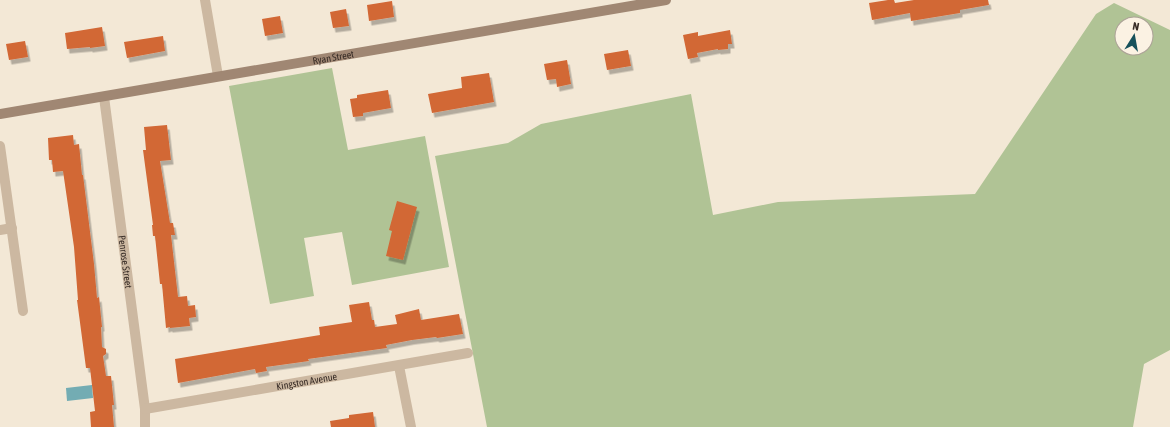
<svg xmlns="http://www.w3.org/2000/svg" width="1170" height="427" font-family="'Asap Condensed',sans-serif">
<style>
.green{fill:#b0c395;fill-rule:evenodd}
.water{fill:#73acb3}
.building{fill:#d26735;filter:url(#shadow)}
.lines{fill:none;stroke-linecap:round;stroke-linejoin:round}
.street{stroke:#ccb8a1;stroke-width:10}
.secondary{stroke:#a08773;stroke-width:10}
.labels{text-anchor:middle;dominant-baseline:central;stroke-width:3;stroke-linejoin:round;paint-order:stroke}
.street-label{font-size:10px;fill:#362b25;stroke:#fbf2e3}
</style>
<defs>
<filter id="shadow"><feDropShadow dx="2.5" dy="4.5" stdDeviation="0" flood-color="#0004"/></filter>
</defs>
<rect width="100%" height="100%" fill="#f3e8d6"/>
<g class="green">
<path d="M1114 3 1170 30V350L1144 364 1133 427H487L435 156 508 143 541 124 691 94 713 215 778 202 975 194 1096 14ZM1122 24H1146V48H1122Z"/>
<polygon points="332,68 348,150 425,136 449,267 352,285 342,232 304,238 314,296 270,304 229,86"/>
</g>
<polygon class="water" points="92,385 93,398 67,401 66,388"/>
<g class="building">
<polygon points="888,0 894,0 895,3 914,0 988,0 989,5 960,10 960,13 911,21 910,13 872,20 869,3"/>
<polygon points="392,1 394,17 369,21 367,5"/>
<polygon points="346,9 349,26 333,28 330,12"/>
<polygon points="280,16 283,33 265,36 262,19"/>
<polygon points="102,27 105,46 90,48 90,47 67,49 65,33"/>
<polygon points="730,30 732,44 728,44 728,49 718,50 718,49 697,53 698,57 688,59 683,35 698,32 698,36"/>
<polygon points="163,36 165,51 127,58 124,42"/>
<polygon points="25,41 28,57 9,60 6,44"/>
<polygon points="628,50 631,66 607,70 604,54"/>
<polygon points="567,60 571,84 557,87 556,79 547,80 544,64"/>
<polygon points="489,73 494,102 432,113 428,94 462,88 461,77"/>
<polygon points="388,90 391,108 363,113 363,116 353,117 350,99 357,98 357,95"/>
<polygon points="167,125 171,160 160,161 170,223 173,223 175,235 171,235 178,297 187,296 188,306 195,305 196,317 189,318 190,326 170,328 170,327 166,328 162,284 160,284 155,236 153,236 152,225 153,225 143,150 146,150 144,127"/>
<polygon points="73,135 74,145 79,144 82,175 83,175 94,264 97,298 99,297 102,327 101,327 102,347 106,349 106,354 103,356 106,376 111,376 114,405 112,405 114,427 91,427 90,412 95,411 90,368 86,368 81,330 77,300 78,300 74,247 63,171 53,172 52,160 49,160 48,138"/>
<polygon points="397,201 417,207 403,260 386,256 392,231 389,230"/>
<polygon points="369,302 372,320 374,320 375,327 397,324 395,315 419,309 421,320 459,314 463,334 437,338 436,337 412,340 386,345 387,348 308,359 309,361 302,362 266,367 267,371 256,373 255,369 178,383 175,359 320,335 319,327 352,322 349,305"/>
<polygon points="373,412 375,427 331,427 330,421 349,418 349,415"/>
</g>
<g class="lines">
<g class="street">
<polyline points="205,0 218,76"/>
<path id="s1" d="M104 97 145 409V427"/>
<polyline points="0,146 23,311"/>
<polyline points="0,230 12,228"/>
<polyline points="399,366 411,427"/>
<path id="s2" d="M145 409 468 353"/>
</g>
<path class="secondary" id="s3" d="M0 114 666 0"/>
</g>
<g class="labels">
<g class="street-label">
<text stroke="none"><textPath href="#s3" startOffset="338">Ryan Street</textPath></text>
<text stroke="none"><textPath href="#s1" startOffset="166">Penrose Street</textPath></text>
<text stroke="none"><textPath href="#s2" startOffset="164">Kingston Avenue</textPath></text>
</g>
</g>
<g transform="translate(1134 36) rotate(11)"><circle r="19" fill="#fbf2e3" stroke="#aca297"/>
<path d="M0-3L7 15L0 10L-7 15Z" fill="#16515b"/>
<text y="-6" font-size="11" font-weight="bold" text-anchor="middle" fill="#362b25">N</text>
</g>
</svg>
